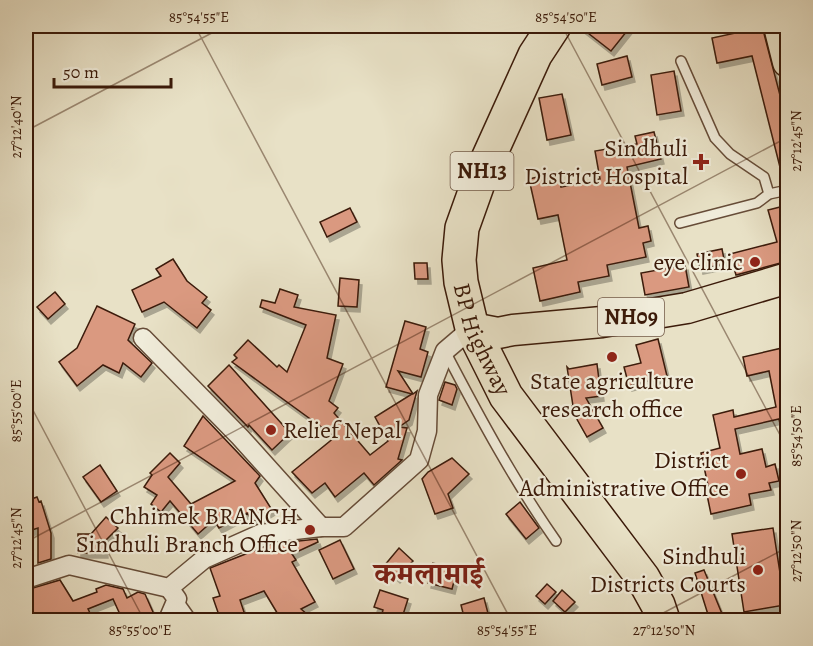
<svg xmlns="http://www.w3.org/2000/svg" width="813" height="646" font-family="Alegreya,'Noto Serif Devanagari',serif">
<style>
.building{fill:#da9980;stroke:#3b1a09;stroke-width:1.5;filter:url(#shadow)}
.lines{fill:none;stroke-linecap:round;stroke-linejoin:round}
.lane-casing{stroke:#664c38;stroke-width:12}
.street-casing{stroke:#664c38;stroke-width:21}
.primary-casing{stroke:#3b1a09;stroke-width:33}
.highway-casing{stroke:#3b1a09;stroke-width:36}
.lane{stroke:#f0ecda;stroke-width:9}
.street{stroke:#f0ecda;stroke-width:18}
.primary{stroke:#e8e1c6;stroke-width:30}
.highway{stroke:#e8e1c6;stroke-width:33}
.ticks{fill:none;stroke:#3b1a09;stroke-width:1.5;stroke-opacity:0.45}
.poi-dot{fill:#8f2418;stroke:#f0ecda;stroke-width:2}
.labels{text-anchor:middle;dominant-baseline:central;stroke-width:4.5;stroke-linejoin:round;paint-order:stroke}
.shield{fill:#f0ecda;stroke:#715948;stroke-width:1.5}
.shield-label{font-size:22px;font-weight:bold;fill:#3b1a09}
.poi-label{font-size:24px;fill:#3b1a09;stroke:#f0ecda;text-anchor:end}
.street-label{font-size:24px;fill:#3b1a09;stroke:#f0ecda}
.district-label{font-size:30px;font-weight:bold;fill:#7a1f14;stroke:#f0ecda}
.neatline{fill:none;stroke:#3b1a09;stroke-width:2}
.ticks-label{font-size:15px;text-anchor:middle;fill:#3b1a09}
</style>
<defs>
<filter id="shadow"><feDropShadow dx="3" dy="5" stdDeviation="0" flood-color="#0004"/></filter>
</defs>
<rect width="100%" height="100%" fill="#e8e1c6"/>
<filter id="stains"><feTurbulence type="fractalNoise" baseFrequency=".00333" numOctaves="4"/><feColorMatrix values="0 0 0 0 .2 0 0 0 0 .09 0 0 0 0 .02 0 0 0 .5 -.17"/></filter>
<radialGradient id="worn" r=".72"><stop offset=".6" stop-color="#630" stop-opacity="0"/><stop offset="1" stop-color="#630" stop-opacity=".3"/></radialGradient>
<g class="building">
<polygon points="579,26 631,26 611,51"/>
<polygon points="744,26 762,26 788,126 788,178 783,179 752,56 717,63 712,38 745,31"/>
<polygon points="627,56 632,77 602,85 597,64"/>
<polygon points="674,71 681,111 657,115 651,75"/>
<polygon points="562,94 571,135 547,140 539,98"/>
<polygon points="654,132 661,159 627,167 639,228 648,226 651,241 643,243 646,257 607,265 609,276 578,282 580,292 540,301 533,268 567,260 558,215 538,219 529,179 558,172 561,187 600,179 595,151 637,144 635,136"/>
<polygon points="788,205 788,261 736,275 730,254 777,242 768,210"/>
<polygon points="350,208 357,222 327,237 320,222"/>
<polygon points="722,249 725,264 700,269 697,254"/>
<polygon points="173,259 187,281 207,297 202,303 211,310 197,328 164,302 142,312 132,290 161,276 156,269"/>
<polygon points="414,263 427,263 428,279 415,279"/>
<polygon points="685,265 689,287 645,295 641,273"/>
<polygon points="340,278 359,280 357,307 338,306"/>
<polygon points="280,289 298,295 294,307 336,315 327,358 343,364 329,401 338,408 334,413 370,455 388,441 375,417 412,394 386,387 405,321 426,327 420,349 428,352 421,377 398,371 413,394 417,391 409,420 399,427 407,428 398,459 402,460 374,485 364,473 335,497 325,483 312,493 292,472 335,437 232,362 237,358 234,355 248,340 277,367 279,365 287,372 306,325 260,307 262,300 275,303"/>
<polygon points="55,292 65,304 48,319 37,307"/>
<polygon points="97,306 135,324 128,340 152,363 141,377 123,363 119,373 103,365 77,386 59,362 77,348"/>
<polygon points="658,339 667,376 629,386 624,367 641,363 636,345"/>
<polygon points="782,348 788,375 788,433 782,434 779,419 735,429 740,454 762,449 766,467 775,464 779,481 769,483 771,490 749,494 751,505 711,514 706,490 709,490 701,453 720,448 713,415 733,410 734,417 776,407 769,371 747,376 743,357"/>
<polygon points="597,364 601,396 586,398 603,428 587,437 570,407 573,406 567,367 569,369"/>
<polygon points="229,365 290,433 272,450 249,425 248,427 208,386"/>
<polygon points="445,382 455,385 457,389 452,405 439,400"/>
<polygon points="203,416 260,476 255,483 272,510 253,522 247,513 219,528 214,520 198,534 170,501 161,512 151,504 157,495 144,487 152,475 150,473 170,453 180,463 168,477 191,504 235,481 184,446"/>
<polygon points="452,458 469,474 448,494 453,508 435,514 422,479 428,472"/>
<polygon points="100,465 117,491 101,502 83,477"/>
<polygon points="37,497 39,502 41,501 51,533 51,559 38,563 38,528 26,532 26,501"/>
<polygon points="520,502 539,528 526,539 506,514"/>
<polygon points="106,517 118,528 104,542 105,553 78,553 78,534 91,534"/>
<polygon points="773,528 785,605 744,612 732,534"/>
<polygon points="317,539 318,542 292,554 296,560 292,562 315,602 301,609 315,621 282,621 264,591 240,600 247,621 221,621 213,598 220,596 210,568 271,544"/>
<polygon points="340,540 354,569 333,579 319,550"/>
<polygon points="399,548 413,561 397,578 384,566"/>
<polygon points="433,563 457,570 452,589 428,583"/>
<polygon points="704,570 725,621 710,621 695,573"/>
<polygon points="60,580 73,601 97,592 96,589 106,585 123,589 127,598 138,592 145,594 157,621 123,621 113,599 88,609 94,621 32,621 26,609 26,590"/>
<polygon points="547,584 556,592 545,604 536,596"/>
<polygon points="380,590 408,599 401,621 380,621 383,610 374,607"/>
<polygon points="562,590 575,602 565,612 553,601"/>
<polygon points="484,598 490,621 465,621 461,605"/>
</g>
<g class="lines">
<g class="lane-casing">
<g id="lane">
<polyline points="681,61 715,138 730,154 764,177 769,194"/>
<polyline points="680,223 757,203 769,194 788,190"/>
<path d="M446 353C480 418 514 481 556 541"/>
<polyline points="177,599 192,620"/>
</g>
</g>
<g class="street-casing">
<g id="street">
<polyline points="143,338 240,437 321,527"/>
<polyline points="26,579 69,565 169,588 204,559 260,534 321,527 344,527 419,460 427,431 428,395 445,351 472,328"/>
<polyline points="168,620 177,599 169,588"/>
</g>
</g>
<g class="primary-casing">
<g id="primary">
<polyline points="779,26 788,62"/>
<polyline points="472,328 498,333 513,330 602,322 687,308 788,278"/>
</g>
</g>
<g class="highway-casing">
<g id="highway">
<path id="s1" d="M554 26 535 55 482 172 462 228 459 260 461 282 472 328 506 396 643 578 658 605 663 620"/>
</g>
</g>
<use href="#lane" class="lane"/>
<use href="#street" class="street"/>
<use href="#primary" class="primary"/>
<use href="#highway" class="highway"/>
</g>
<path class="ticks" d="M195 26 511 620M562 26 788 450M26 131 225 26M26 397 144 620M26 542 788 137M650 620 788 547"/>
<g class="poi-dot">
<path d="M698 153h6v6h6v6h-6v6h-6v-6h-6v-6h6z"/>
<circle cx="755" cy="262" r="6"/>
<circle cx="612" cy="357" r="6"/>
<circle cx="271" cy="430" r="6"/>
<circle cx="741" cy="474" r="6"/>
<circle cx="310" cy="530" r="6"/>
<circle cx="758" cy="570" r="6"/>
</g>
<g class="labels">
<g class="shield">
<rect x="450.5" y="152" width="63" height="38" rx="4.5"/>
<rect x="598" y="298" width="66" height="38" rx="4.5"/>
</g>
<g class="shield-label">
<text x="482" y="171">NH13</text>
<text x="631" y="317">NH09</text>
</g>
<g class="poi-label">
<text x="688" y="148">Sindhuli<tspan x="688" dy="28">District Hospital</tspan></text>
<text x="743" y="262">eye clinic</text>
<text x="612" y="381" text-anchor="middle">State agriculture<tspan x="612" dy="28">research office</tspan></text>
<text x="283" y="430" text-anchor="start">Relief Nepal</text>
<text x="729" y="460">District<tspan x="729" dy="28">Administrative Office</tspan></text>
<text x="298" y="516">Chhimek BRANCH<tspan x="298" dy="28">Sindhuli Branch Office</tspan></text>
<text x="746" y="556">Sindhuli<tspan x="746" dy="28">Districts Courts</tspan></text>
</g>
<g class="street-label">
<text stroke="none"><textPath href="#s1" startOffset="338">BP Highway</textPath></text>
</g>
<g class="district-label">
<text x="429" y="574">कमलामाई</text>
</g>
</g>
<rect width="813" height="646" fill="none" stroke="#e8e1c6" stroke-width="66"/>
<path d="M54 78v9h117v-9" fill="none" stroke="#3b1a09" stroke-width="3"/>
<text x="63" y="78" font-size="18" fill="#3b1a09" stroke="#f0ecda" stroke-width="4.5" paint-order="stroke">50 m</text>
<rect x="33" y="33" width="747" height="580" class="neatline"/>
<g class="ticks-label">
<text x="199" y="22">85°54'55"E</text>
<text x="566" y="22">85°54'50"E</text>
<text transform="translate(16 127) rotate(-90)" y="5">27°12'40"N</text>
<text transform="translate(796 141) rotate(-90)" y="5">27°12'45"N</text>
<text transform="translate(16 411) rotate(-90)" y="5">85°55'00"E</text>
<text transform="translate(796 436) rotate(-90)" y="5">85°54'50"E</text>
<text transform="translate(16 538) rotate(-90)" y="5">27°12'45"N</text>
<text transform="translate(796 551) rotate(-90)" y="5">27°12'50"N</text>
<text x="140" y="635">85°55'00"E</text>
<text x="507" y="635">85°54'55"E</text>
<text x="664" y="635">27°12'50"N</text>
</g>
<rect width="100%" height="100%" filter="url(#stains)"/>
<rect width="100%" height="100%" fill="url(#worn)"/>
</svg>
